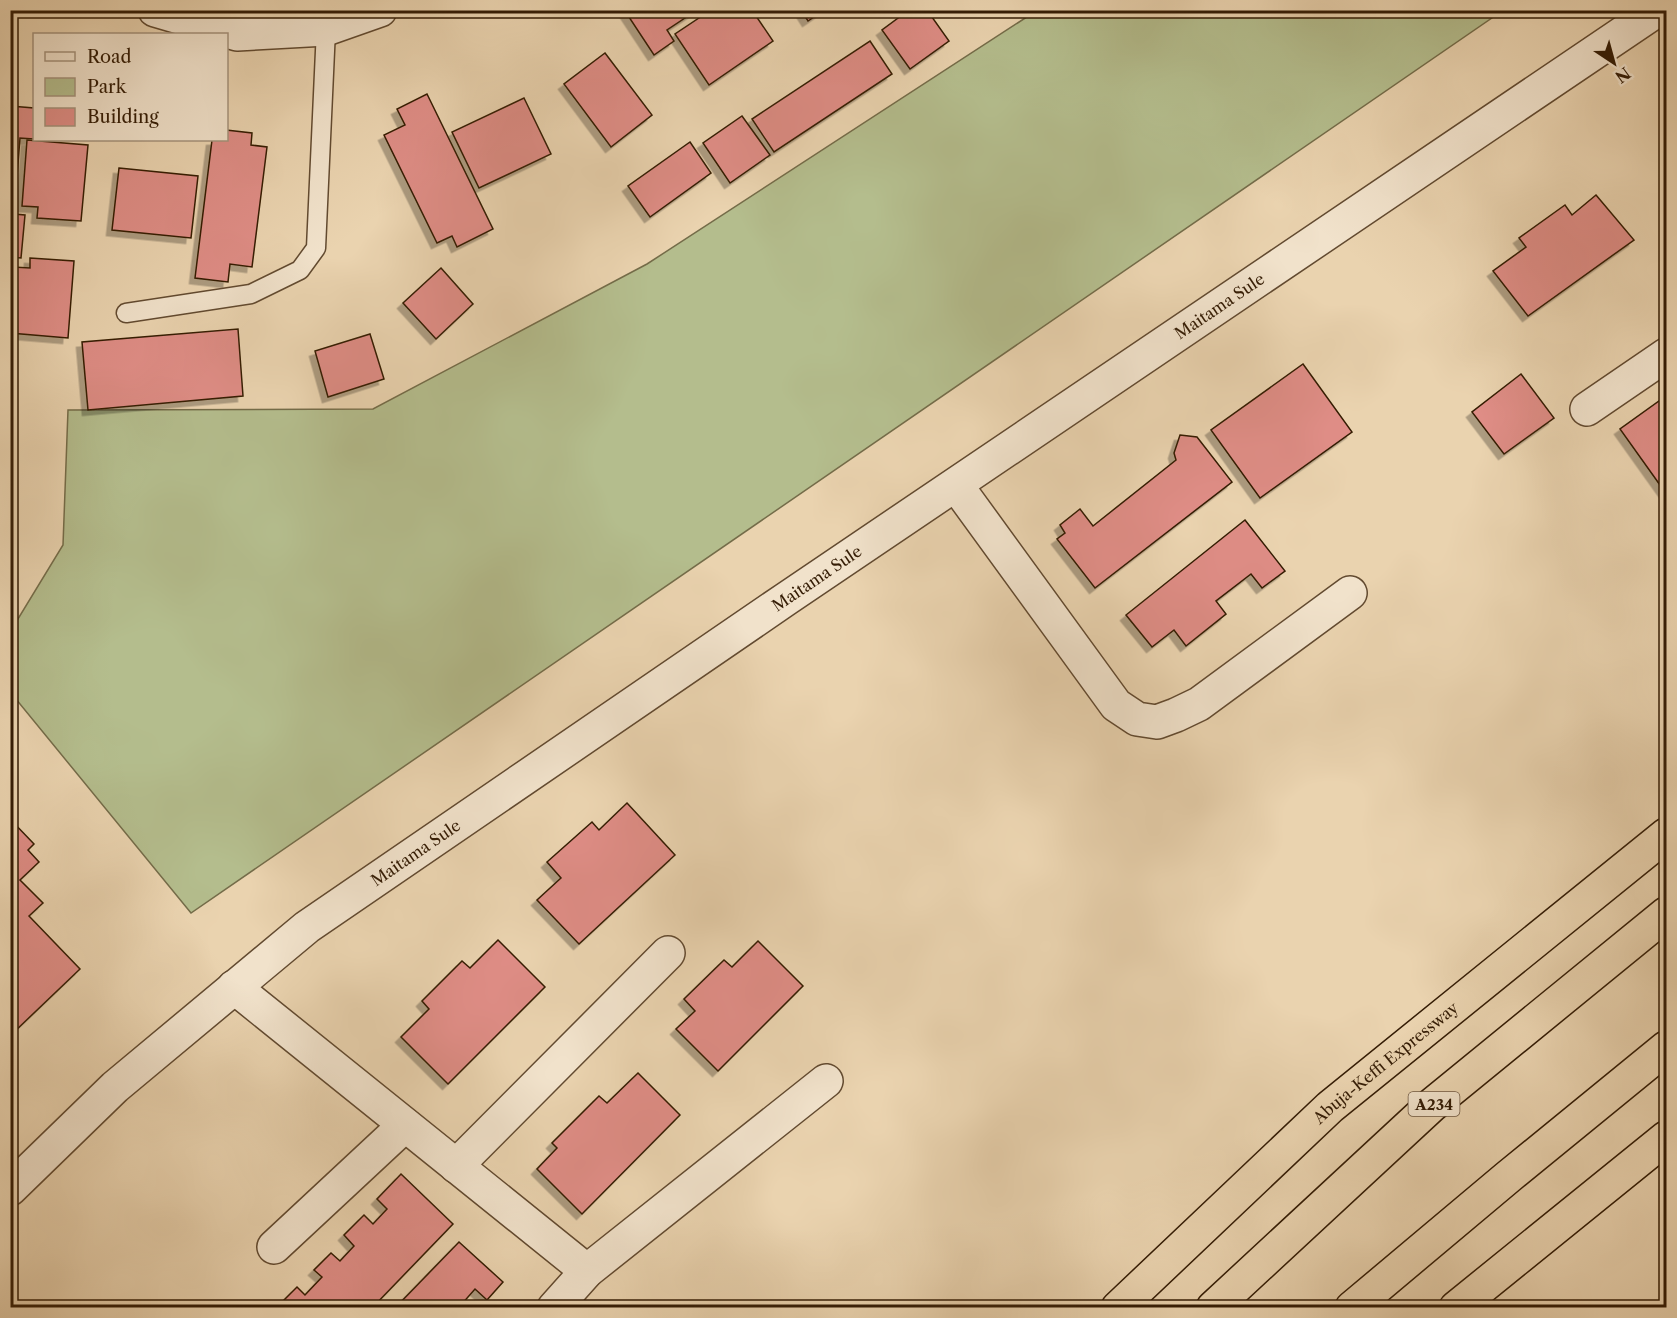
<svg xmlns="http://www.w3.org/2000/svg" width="1677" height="1318" font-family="'Libre Caslon Text',serif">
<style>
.green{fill:#b4bd8d;stroke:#746c49;stroke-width:1.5}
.building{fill:#df8d86;stroke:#341c05;stroke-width:1.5;filter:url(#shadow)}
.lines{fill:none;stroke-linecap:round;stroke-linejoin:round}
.service-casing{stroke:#624a30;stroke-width:21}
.minor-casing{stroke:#624a30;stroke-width:36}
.trunk-casing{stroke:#341c05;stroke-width:36}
.motorway-casing{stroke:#341c05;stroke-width:36}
.service{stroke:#f1e2cb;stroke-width:18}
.minor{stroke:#f1e2cb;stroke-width:33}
.trunk{stroke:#ead3af;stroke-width:33}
.motorway{stroke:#ead3af;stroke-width:33}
.labels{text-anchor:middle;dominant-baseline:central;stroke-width:5;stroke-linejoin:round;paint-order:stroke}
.shield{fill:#f1e2cb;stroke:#6d5740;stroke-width:1.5}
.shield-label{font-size:15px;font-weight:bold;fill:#341c05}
.street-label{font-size:16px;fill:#341c05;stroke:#f1e2cb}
</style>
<defs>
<filter id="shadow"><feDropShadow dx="-5.5" dy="5.5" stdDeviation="0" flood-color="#0004"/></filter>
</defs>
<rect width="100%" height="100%" fill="#ead3af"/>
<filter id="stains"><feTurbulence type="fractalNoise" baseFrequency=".00333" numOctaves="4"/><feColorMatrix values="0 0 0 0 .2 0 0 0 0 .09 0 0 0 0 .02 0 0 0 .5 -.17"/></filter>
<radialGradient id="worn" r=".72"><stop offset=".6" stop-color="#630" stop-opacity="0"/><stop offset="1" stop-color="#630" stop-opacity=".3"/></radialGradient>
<polygon class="green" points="1036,11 1502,11 191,913 11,693 10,632 63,545 68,410 373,409 647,264"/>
<g class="building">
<polygon points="627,10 697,10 667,30 674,41 654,55 625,11"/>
<polygon points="711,10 752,10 773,41 709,85 675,34"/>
<polygon points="801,10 824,10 808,21"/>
<polygon points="909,10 927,10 949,41 910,69 882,30"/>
<polygon points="870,41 892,74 774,152 752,119"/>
<polygon points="605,53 652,115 611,147 564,84"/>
<polygon points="427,94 493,229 457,247 452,236 437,243 384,135 405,125 397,109"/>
<polygon points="524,98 551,154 479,188 452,132"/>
<polygon points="10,106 34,108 34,139 20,138 14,214 25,215 21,258 10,257"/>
<polygon points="742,116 770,155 730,183 703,143"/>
<polygon points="226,130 252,133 251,145 267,147 252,267 230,264 228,282 195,278 212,140 226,140"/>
<polygon points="27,140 88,145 81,221 37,218 38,207 22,206"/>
<polygon points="690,142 711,173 650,217 628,186"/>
<polygon points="119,168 198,176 191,238 112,230"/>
<polygon points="1596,195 1634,240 1528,316 1493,271 1526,247 1519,238 1565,205 1572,215"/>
<polygon points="30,258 74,261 68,338 10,333 13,267 30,268"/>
<polygon points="441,268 473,304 436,339 403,303"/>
<polygon points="238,329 243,396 88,410 82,342"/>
<polygon points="370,334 384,379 328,397 315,351"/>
<polygon points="1303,364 1352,432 1260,498 1211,430"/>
<polygon points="1521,374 1554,418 1504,454 1472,412"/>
<polygon points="1666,396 1666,491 1665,492 1620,429"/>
<polygon points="1180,435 1197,437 1232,482 1095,588 1057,539 1065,533 1060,525 1080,509 1093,526 1176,460 1174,453"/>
<polygon points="1245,520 1285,571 1262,588 1251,574 1216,601 1226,614 1186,646 1174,630 1152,647 1126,615"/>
<polygon points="627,803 675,855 579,944 537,900 561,878 547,862 592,822 599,830"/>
<polygon points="10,819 34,844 28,850 39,862 20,880 43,903 29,916 80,969 12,1034 10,1032"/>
<polygon points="498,940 545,987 448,1084 401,1037 429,1009 422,1001 462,961 470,968"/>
<polygon points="758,941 803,986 718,1071 676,1029 695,1011 684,999 724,960 732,967"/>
<polygon points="638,1073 680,1115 582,1214 537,1169 557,1148 552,1143 599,1096 607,1103"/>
<polygon points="401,1174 453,1224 372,1308 283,1308 280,1304 297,1287 305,1295 322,1277 314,1270 331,1253 340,1261 354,1246 344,1235 364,1215 373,1224 387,1209 377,1199"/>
<polygon points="459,1242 503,1282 487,1300 475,1289 460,1306 463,1308 395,1308"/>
</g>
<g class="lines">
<g class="service-casing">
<polyline id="service" points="126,313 251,294 300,270 316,248 326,29"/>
</g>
<g class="minor-casing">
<g id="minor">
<polyline points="155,10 237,34 326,29 380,10"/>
<polyline points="1587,409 1666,355"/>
<polyline points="956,485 1116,705 1137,719 1157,722 1176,715 1199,704 1350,593"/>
<polyline points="234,987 587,1271"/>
<polyline points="456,1166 668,953"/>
<path id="s1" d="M10 1189 115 1087 307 927 786 599 1657 10"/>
<polyline points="274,1247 405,1125"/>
<polyline points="554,1308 587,1271 826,1081"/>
</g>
</g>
<g class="trunk-casing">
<g id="trunk">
<path id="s2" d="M1118 1308 1330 1107 1666 835"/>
<polyline points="1456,1308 1666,1138"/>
</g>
</g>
<g class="motorway-casing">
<g id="motorway">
<polyline points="1213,1308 1432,1105 1666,914"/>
<polyline points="1352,1308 1508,1177 1666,1048"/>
</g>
</g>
<use href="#service" class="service"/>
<use href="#minor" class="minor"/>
<use href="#trunk" class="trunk"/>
<use href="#motorway" class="motorway"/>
</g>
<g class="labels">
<rect class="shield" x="1408.5" y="1092" width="51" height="24" rx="4.5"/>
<g class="shield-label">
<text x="1434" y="1104">A234</text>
</g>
<g class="street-label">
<text stroke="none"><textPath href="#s1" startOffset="1500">Maitama Sule</textPath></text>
<text stroke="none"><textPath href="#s1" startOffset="1014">Maitama Sule</textPath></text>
<text stroke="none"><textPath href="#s1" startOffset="528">Maitama Sule</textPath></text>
<text stroke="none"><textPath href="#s2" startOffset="363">Abuja-Keffi Expressway</textPath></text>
</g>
</g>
<rect width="1677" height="1318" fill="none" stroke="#ead3af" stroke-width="36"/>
<rect x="12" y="12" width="1653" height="1294" fill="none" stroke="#341c05" stroke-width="3"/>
<rect x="18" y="18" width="1641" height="1282" fill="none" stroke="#341c05" stroke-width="1.5"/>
<rect x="33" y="33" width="195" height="108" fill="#f1e2cb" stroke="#a5937c" stroke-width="1.5"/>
<rect x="45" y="52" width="30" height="9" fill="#f1e2cb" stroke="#a5937c" stroke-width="1.5"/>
<text x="87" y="63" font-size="18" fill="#341c05">Road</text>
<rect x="45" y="78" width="30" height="18" fill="#b4bd8d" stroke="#a5937c" stroke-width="1.5"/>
<text x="87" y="93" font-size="18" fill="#341c05">Park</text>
<rect x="45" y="108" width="30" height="18" fill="#df8d86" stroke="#a5937c" stroke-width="1.5"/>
<text x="87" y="123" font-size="18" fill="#341c05">Building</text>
<g transform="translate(1614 63) rotate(144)" stroke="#f1e2cb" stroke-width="4.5" paint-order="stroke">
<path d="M0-4.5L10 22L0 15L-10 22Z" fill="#341c05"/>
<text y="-9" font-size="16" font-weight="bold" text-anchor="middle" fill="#341c05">N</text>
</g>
<rect width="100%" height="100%" filter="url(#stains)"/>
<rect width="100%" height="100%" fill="url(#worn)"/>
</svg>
